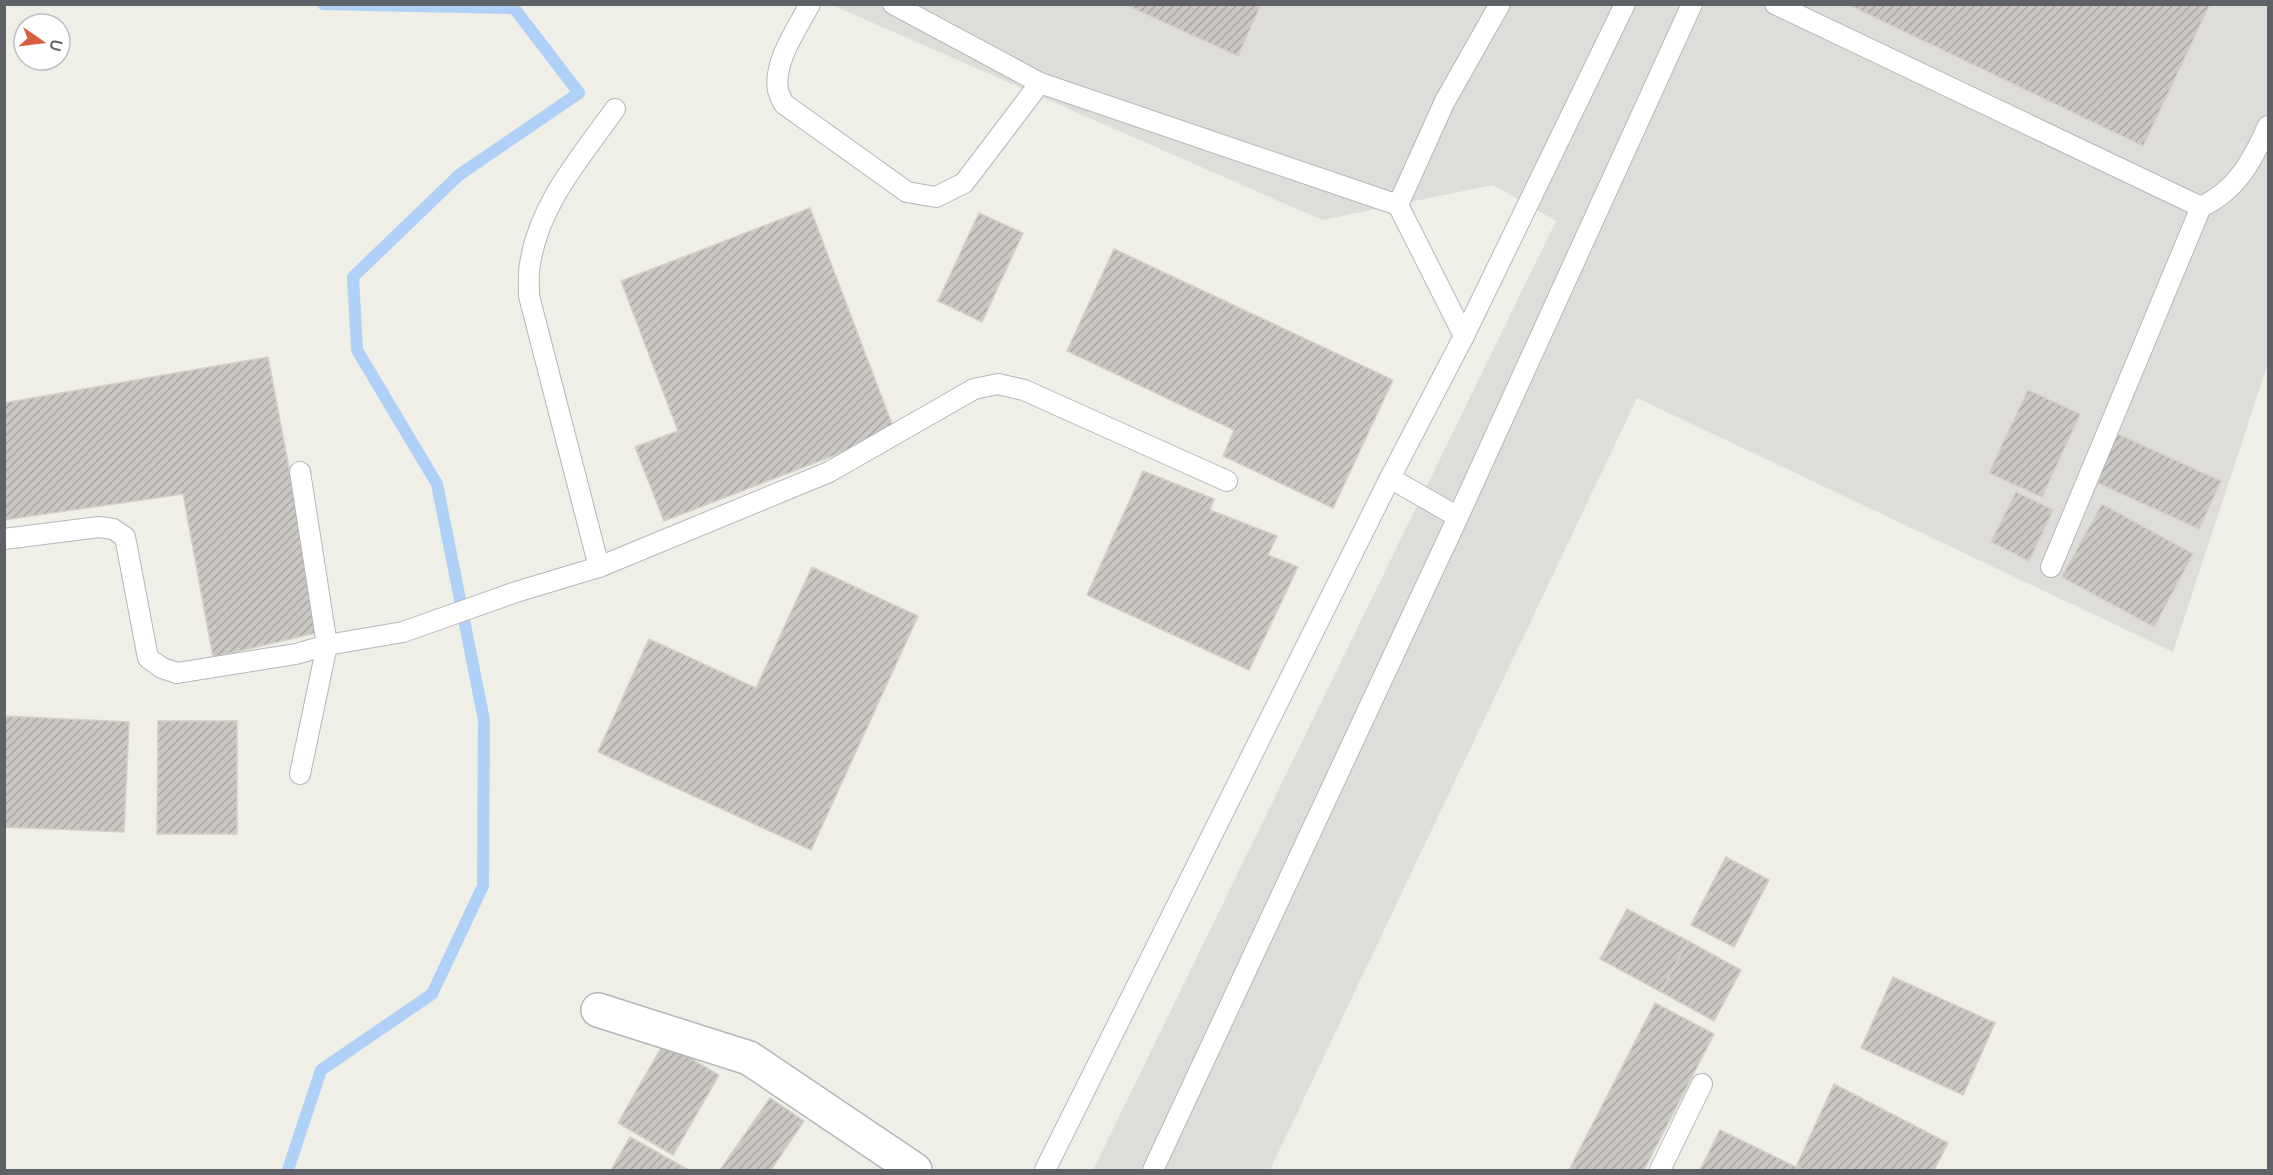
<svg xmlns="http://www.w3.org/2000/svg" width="2273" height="1175" font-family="Cabin,sans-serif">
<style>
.industrial{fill:#deddd9}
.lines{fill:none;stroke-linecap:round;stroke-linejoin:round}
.stream{stroke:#afd0f7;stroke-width:12}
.building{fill:url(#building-hatch);stroke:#d3d0c6;stroke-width:1.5}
.service-casing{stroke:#b4b6ba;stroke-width:22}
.minor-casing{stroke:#b4b6ba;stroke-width:36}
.service{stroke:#fff;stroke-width:20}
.minor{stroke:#fff;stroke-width:33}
</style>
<defs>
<pattern id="building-hatch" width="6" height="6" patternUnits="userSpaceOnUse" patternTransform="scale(1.5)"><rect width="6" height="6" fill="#cbc8c4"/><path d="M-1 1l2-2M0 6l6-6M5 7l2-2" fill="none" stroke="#a8a6a3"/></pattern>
</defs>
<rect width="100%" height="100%" fill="#efeee7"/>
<polygon class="industrial" points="832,5 2268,5 2268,363 2173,652 1637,398 1270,1170 1093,1170 1556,221 1493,185 1322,220"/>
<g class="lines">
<polyline class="stream" points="288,1170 321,1070 432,994 483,886 484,720 437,484 357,350 353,277 459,175 579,93 514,8 323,4"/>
</g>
<g class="building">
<polygon points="1124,4 1261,4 1238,56"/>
<polygon points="1847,4 2210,4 2143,146"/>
<polygon points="810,208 895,432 664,521 635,447 678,431 621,281"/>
<polygon points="979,213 1023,233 982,322 938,301"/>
<polygon points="1114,249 1393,380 1333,508 1223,456 1234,430 1067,351"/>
<polygon points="268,357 320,632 213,657 183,494 4,520 4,403"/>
<polygon points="2028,390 2080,414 2042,497 1989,473"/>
<polygon points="2113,432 2221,481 2199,529 2091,480"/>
<polygon points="1143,471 1214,499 1210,510 1277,536 1268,555 1298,567 1249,670 1087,595"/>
<polygon points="2016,492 2053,510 2029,561 1991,542"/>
<polygon points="2102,504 2193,554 2154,627 2062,577"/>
<polygon points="812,567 918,616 811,850 598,752 649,639 756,688"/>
<polygon points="4,716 129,722 124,832 4,827"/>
<polygon points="158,721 237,721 237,834 157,834"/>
<polygon points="1726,857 1769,880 1734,947 1691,925"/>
<polygon points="1627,909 1688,941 1661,992 1600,959"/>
<polygon points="1688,941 1741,970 1714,1021 1661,992"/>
<polygon points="1893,977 1995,1023 1963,1095 1861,1048"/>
<polygon points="1655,1003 1714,1034 1644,1170 1569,1170"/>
<polygon points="664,1043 719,1075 673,1155 618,1123"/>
<polygon points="1834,1084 1948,1143 1934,1170 1803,1170 1796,1167"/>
<polygon points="770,1098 804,1121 771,1170 720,1170"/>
<polygon points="1720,1130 1796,1167 1803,1170 1700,1170"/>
<polygon points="630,1137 689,1170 611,1170"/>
</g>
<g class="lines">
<g class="service-casing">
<g id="service">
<path d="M810 4C797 29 773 62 778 90 779 95 782 100 784 104L907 192 936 197 964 183 1040 83"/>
<polyline points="893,4 1040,83 1398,205"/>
<polyline points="1775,4 2201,207"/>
<polyline points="1464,336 1398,205 1445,101 1500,4"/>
<polyline points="300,472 327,645 300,774"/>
<polyline points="1390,478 1458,517"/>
<polyline points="4,539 99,527 113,529 125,537 148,658 162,668 177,673 296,654 327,645 403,632 516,592 599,567 829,472 974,389 998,384 1024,390 1227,481"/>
<path d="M599 567 529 296C529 286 528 274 530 264 539 204 581 157 615 109"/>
<path d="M2051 567 2201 207C2237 190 2252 161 2268 126"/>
<polyline points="1045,1170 1390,478 1464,336 1625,4"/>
<polyline points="1153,1170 1458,517 1692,4"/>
<polyline points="1660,1170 1702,1084"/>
</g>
</g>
<g class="minor-casing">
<polyline id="minor" points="598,1010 749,1058 915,1170"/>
</g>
<use href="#service" class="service"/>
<use href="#minor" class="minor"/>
</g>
<rect width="2273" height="1175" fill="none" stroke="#5e6166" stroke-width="12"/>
<g transform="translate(42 42) rotate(104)"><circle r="28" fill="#ffffff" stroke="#bfc0c2" stroke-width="1.5"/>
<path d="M0-4.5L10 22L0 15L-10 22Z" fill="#d95f43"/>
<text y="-9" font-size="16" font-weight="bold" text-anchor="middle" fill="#5e6166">U</text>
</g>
</svg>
